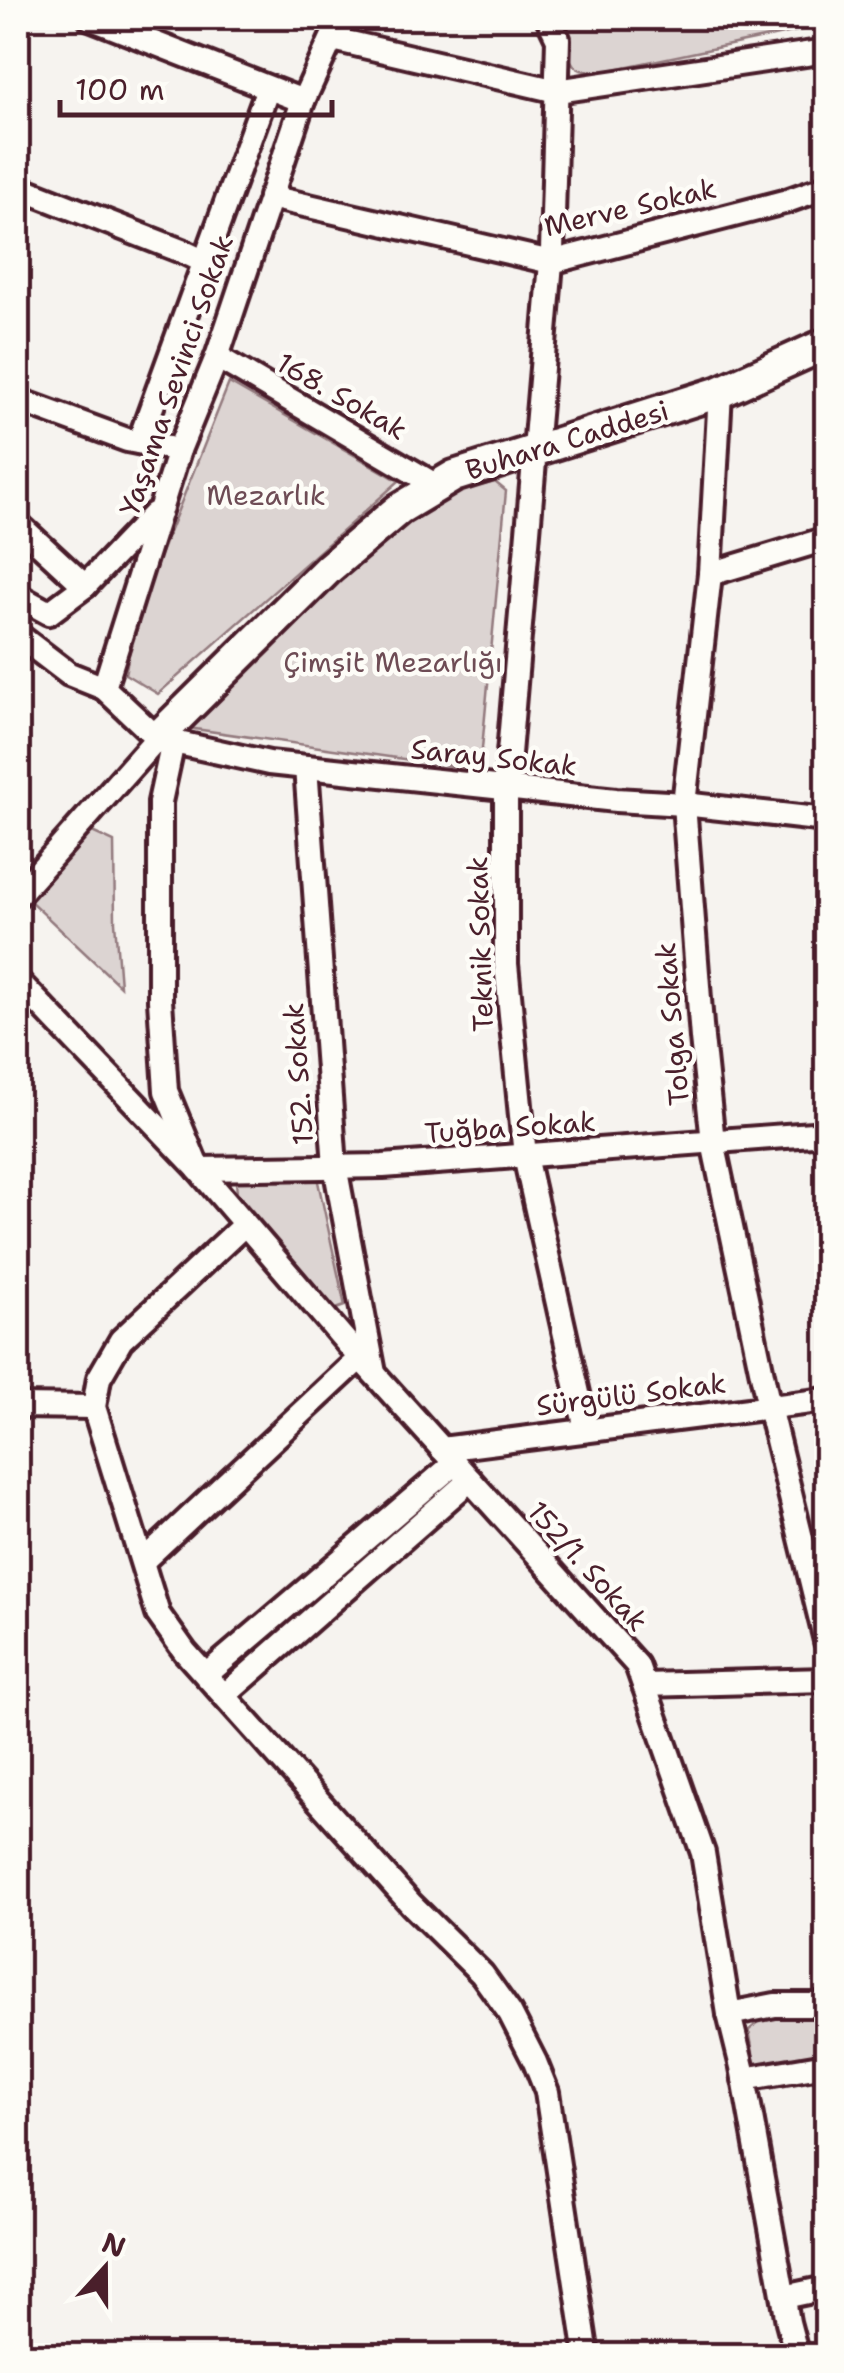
<svg xmlns="http://www.w3.org/2000/svg" width="844" height="2373" font-family="'Shantell Sans',sans-serif">
<style>
.green{fill:#dcd4d2;stroke:#937a7e;stroke-width:2.5}
.lines{fill:none;stroke-linecap:round;stroke-linejoin:round}
.minor-casing{stroke:#4a1f2b;stroke-width:30}
.major-casing{stroke:#4a1f2b;stroke-width:38}
.minor{stroke:#fdfcf7;stroke-width:22}
.major{stroke:#fdfcf7;stroke-width:30}
.labels{text-anchor:middle;dominant-baseline:central;stroke-width:9;stroke-linejoin:round;paint-order:stroke}
.street-label{font-size:28px;fill:#4a1f2b;stroke:#fdfcf7}
.park-label{font-size:28px;fill:#6e4c55;stroke:#fdfcf7}
</style>
<rect width="100%" height="100%" fill="#f6f3ef"/>
<filter id="ink" filterUnits="userSpaceOnUse"><feTurbulence type="fractalNoise" baseFrequency=".01" numOctaves="2"/><feDisplacementMap in="SourceGraphic" scale="20" xChannelSelector="R" yChannelSelector="G"/><feConvolveMatrix kernelMatrix="1 2 1 2 8 2 1 2 1" color-interpolation-filters="sRGB"/></filter>
<g filter="url(#ink)">
<g class="green">
<path d="M564 18H826V25L605 71C598 71 588 72 581 70 564 65 566 31 564 18Z"/>
<polygon points="229,383 399,481 158,694 125,674 138,610"/>
<polygon points="495,482 506,491 480,770 188,728 399,522 444,495"/>
<polygon points="90,831 114,842 115,922 120,986 30,901"/>
<polygon points="317,1177 345,1306 336,1309 237,1193 236,1182"/>
<polygon points="766,2016 826,2016 826,2053 755,2064 749,2030"/>
</g>
<g class="lines">
<g class="minor-casing">
<g id="minor">
<polyline points="90,18 303,101"/>
<polyline points="548,18 558,39 552,251 506,789 506,964 525,1156 586,1429"/>
<polyline points="333,39 557,91 826,51"/>
<polyline points="18,187 184,252 205,262"/>
<polyline points="270,197 551,262 784,202 826,187"/>
<polyline points="217,357 437,486"/>
<polyline points="720,392 710,574 684,804 702,1038 713,1142 769,1407 826,1641"/>
<polyline points="18,400 127,440 179,450"/>
<polyline points="139,442 268,88"/>
<polyline points="18,524 85,586"/>
<polyline points="710,574 826,539"/>
<polyline points="18,596 49,613 85,586 154,514"/>
<polyline points="18,635 69,674 104,688"/>
<polyline points="157,738 104,688 179,450 217,357 303,101 341,18"/>
<polyline points="160,739 269,763 616,800 684,804 826,820"/>
<polyline points="173,742 160,802 160,1000 166,1091 198,1169 383,1166 826,1133"/>
<polyline points="306,767 335,1166 374,1373"/>
<polyline points="18,895 157,738"/>
<polyline points="18,981 198,1169 360,1358 637,1665 703,1853 729,2014 742,2067 788,2322 797,2356"/>
<polyline points="245,1224 121,1340 99,1378 94,1407 158,1614 185,1652 411,1904 482,1974 510,2013 535,2062 547,2092 587,2356"/>
<polyline points="18,1406 94,1407"/>
<polyline points="442,1449 826,1400"/>
<polyline points="143,1561 360,1358"/>
<polyline points="206,1675 455,1463"/>
<polyline points="644,1685 826,1680"/>
<polyline points="225,1695 470,1480"/>
<polyline points="729,2014 775,2005 826,2005"/>
<polyline points="744,2079 826,2065"/>
<polyline points="784,2297 826,2288"/>
</g>
</g>
<g class="major-casing">
<polyline id="major" points="157,738 329,568 399,509 454,476 720,392 826,344"/>
</g>
<use href="#minor" class="minor"/>
<use href="#major" class="major"/>
</g>
</g>
<g class="labels">
<g class="street-label">
<text transform="translate(630 207) rotate(-13)">Merve Sokak</text>
<text transform="translate(176 375) rotate(-71)">Yaşama Sevinci Sokak</text>
<text transform="translate(342 396) rotate(30)">168. Sokak</text>
<text transform="translate(567 440) rotate(-17)">Buhara Caddesi</text>
<text transform="translate(494 757) rotate(6)">Saray Sokak</text>
<text transform="translate(480 944) rotate(-92)">Teknik Sokak</text>
<text transform="translate(672 1024) rotate(-95)">Tolga Sokak</text>
<text transform="translate(298 1074) rotate(-94)">152. Sokak</text>
<text transform="translate(510 1127) rotate(-4)">Tuğba Sokak</text>
<text transform="translate(631 1394) rotate(-7)">Sürgülü Sokak</text>
<text transform="translate(588 1566) rotate(48)">152/1. Sokak</text>
</g>
<g class="park-label">
<text x="266" y="495">Mezarlık</text>
<text x="393" y="662">Çimşit Mezarlığı</text>
</g>
</g>
<rect width="844" height="2373" fill="none" stroke="#fdfcf7" stroke-width="60"/>
<rect x="30" y="30" width="784" height="2313" fill="none" stroke="#4a1f2b" stroke-width="4" filter="url(#ink)"/>
<g transform="translate(105 2268) rotate(21)" stroke="#fdfcf7" stroke-width="8" paint-order="stroke">
<path d="M0-8L18 38L0 25L-18 38Z" fill="#4a1f2b"/>
<text y="-15" font-size="28" font-weight="bold" text-anchor="middle" fill="#4a1f2b">N</text>
</g>
<path d="M60 100v15h272v-15" fill="none" stroke="#4a1f2b" stroke-width="5"/>
<text x="75" y="100" font-size="30" fill="#4a1f2b" stroke="#fdfcf7" stroke-width="8" paint-order="stroke">100 m</text>
</svg>
